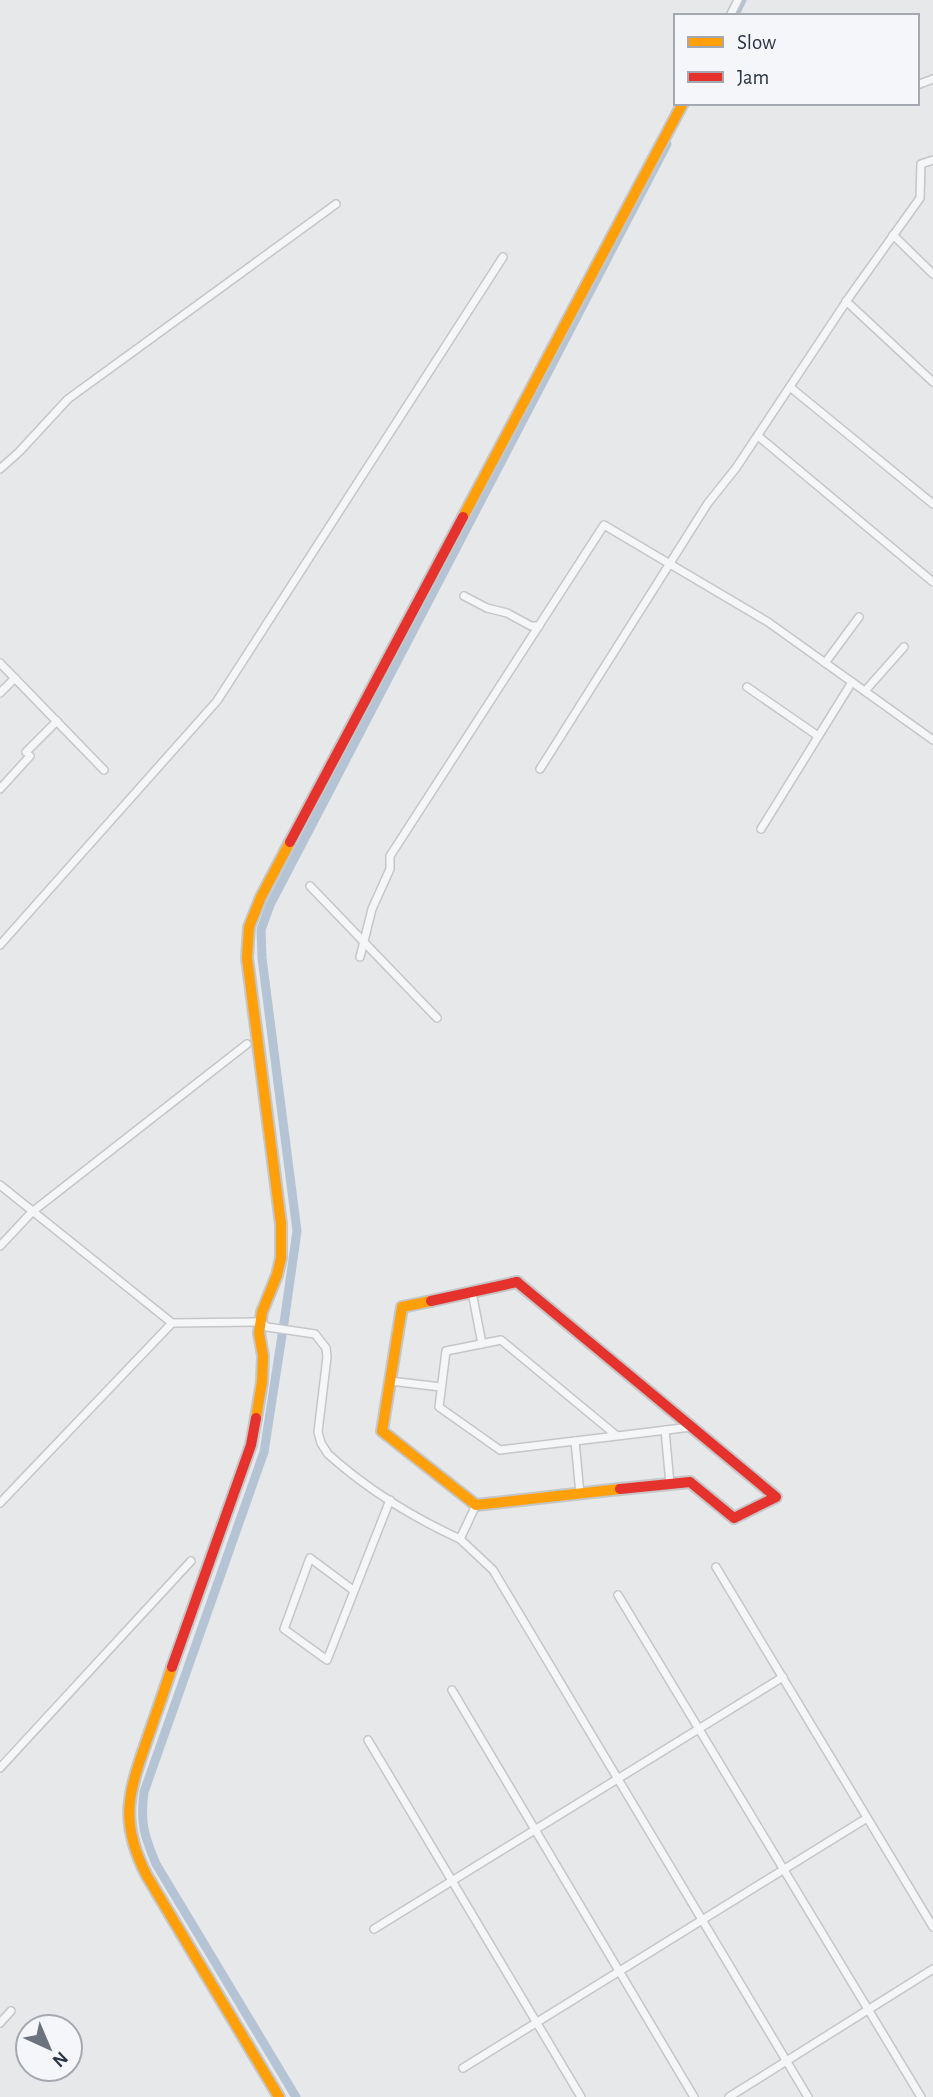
<svg xmlns="http://www.w3.org/2000/svg" width="933" height="2097" font-family="'Alegreya Sans',sans-serif">
<style>
.lines{fill:none;stroke-linecap:round;stroke-linejoin:round}
.canal{stroke:#b4c4d5;stroke-width:9}
.street-casing{stroke:#c4c6c8;stroke-width:10}
.slow-casing{stroke:#c4c6c8;stroke-width:14}
.jam-casing{stroke:#c4c6c8;stroke-width:14}
.street{stroke:#f5f6f7;stroke-width:7}
.slow{stroke:#ff9f0a;stroke-width:10}
.jam{stroke:#e5322d;stroke-width:10}
</style>
<rect width="100%" height="100%" fill="#e6e8ea"/>
<g class="lines">
<g class="canal">
<polyline points="734,16 742,0"/>
<path d="M296 2097 156 1864C144 1835 140 1823 144 1792L264 1452 285 1316 297 1231 262 958 261 930 270 905 667 144"/>
</g>
<g class="street-casing">
<g id="street">
<polyline points="730,16 738,0"/>
<polyline points="917,85 933,79"/>
<polyline points="893,235 933,274"/>
<polyline points="846,301 933,382"/>
<polyline points="790,387 933,504"/>
<polyline points="758,436 933,582"/>
<polyline points="0,469 19,452 68,399 336,204"/>
<polyline points="464,596 487,608 507,613 531,626 539,626"/>
<polyline points="0,663 104,770"/>
<polyline points="825,663 859,617"/>
<polyline points="747,687 818,736"/>
<polyline points="865,691 904,647"/>
<polyline points="0,693 15,678"/>
<polyline points="26,752 57,721"/>
<polyline points="540,769 708,503 736,468 850,296 920,198 921,164 933,160"/>
<polyline points="0,789 30,756"/>
<polyline points="761,829 852,682"/>
<polyline points="310,886 437,1018"/>
<polyline points="0,945 217,701 503,257"/>
<polyline points="360,957 372,909 390,869 390,856 604,525 768,622 933,740"/>
<path d="M0 1185 172 1323 261 1322 267 1327 315 1334 326 1348 327 1357 318 1432 321 1443 328 1454C367 1489 412 1517 460 1539"/>
<polyline points="0,1246 32,1212 247,1044"/>
<polyline points="472,1292 482,1344"/>
<polyline points="390,1381 441,1387"/>
<polyline points="665,1430 670,1484"/>
<polyline points="617,1436 500,1450 439,1407 446,1351 501,1340 617,1436 691,1427"/>
<polyline points="575,1441 580,1494"/>
<polyline points="0,1503 172,1323"/>
<polyline points="476,1505 460,1539 493,1570 808,2097"/>
<polyline points="716,1567 933,1927"/>
<polyline points="353,1590 310,1558 284,1629 327,1660 390,1500"/>
<polyline points="618,1595 921,2097"/>
<polyline points="452,1690 694,2097"/>
<polyline points="368,1740 581,2097"/>
<polyline points="0,1768 191,1561"/>
<polyline points="374,1929 783,1677"/>
<polyline points="0,2023 11,2011"/>
<polyline points="463,2068 867,1818"/>
<polyline points="729,2097 933,1969"/>
</g>
</g>
<g class="slow-casing">
<g id="slow">
<polyline points="463,517 683,103"/>
<polyline points="431,1301 402,1307 382,1431 476,1505 620,1489"/>
<polyline points="256,1418 262,1382 263,1356 259,1333 262,1312 277,1275 281,1258 281,1224 247,958 249,927 261,897 290,842"/>
<path d="M172 1667C164 1692 155 1716 147 1740 128 1794 119 1822 147 1876L279 2097"/>
</g>
</g>
<g class="jam-casing">
<g id="jam">
<polyline points="290,842 463,517"/>
<polyline points="517,1282 776,1497 734,1518 690,1482 620,1489"/>
<polyline points="431,1301 517,1282"/>
<polyline points="172,1667 251,1445 256,1418"/>
</g>
</g>
<use href="#street" class="street"/>
<use href="#slow" class="slow"/>
<use href="#jam" class="jam"/>
</g>
<rect x="674" y="14" width="245" height="91" fill="#f4f6f9" stroke="#a4a8b1" stroke-width="2"/>
<rect x="688" y="37" width="35" height="10" fill="#ff9f0a" stroke="#a4a8b1" stroke-width="2"/>
<text x="737" y="49" font-size="21" fill="#2b3445">Slow</text>
<rect x="688" y="72" width="35" height="10" fill="#e5322d" stroke="#a4a8b1" stroke-width="2"/>
<text x="737" y="84" font-size="21" fill="#2b3445">Jam</text>
<g transform="translate(49 2048) rotate(136)"><circle r="33" fill="#f4f6f9" stroke="#a4a8b1" stroke-width="2"/>
<path d="M0-5L12 26L0 18L-12 26Z" fill="#6c737f"/>
<text y="-10" font-size="19" font-weight="bold" text-anchor="middle" fill="#2b3445">N</text>
</g>
</svg>
